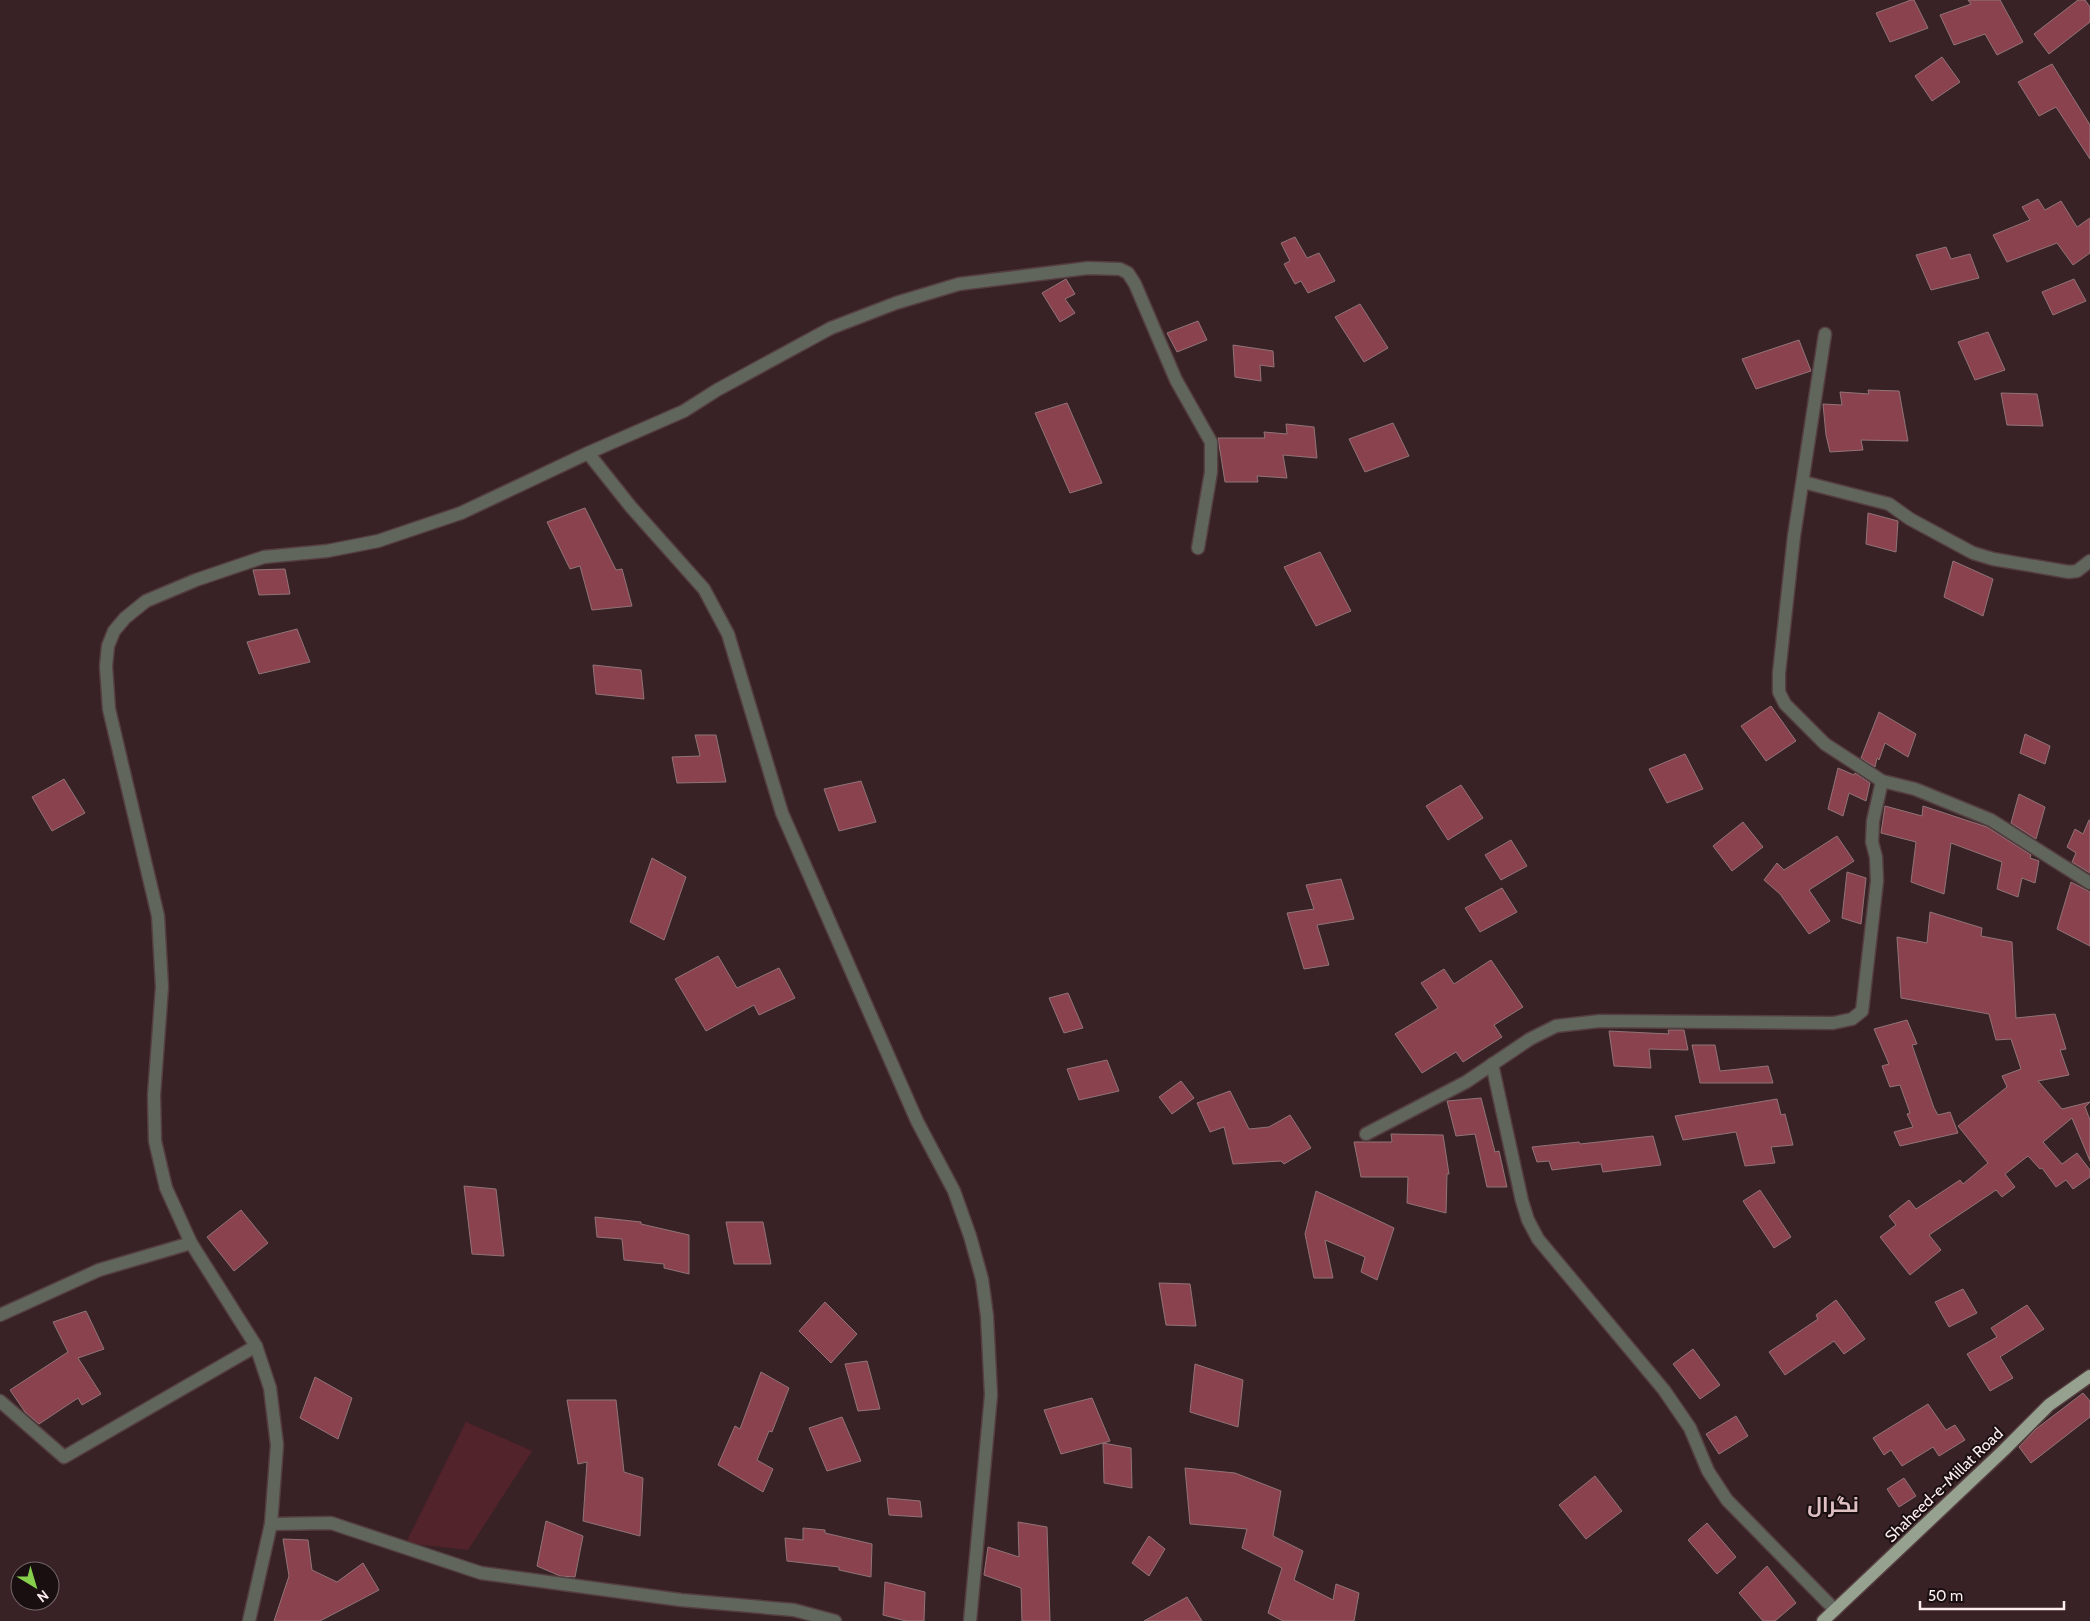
<svg xmlns="http://www.w3.org/2000/svg" width="2090" height="1621" font-family="Cabin,Cairo,sans-serif">
<style>
.green{fill:#53232c}
.building{fill:#8b424f;stroke:#907477}
.lines{fill:none;stroke-linecap:round;stroke-linejoin:round}
.minor-casing{stroke:#553e41;stroke-width:15}
.major-casing{stroke:#553e41;stroke-width:15}
.minor{stroke:#60665c;stroke-width:12}
.major{stroke:#96a28f;stroke-width:12}
.labels{text-anchor:middle;dominant-baseline:central;stroke-width:4;stroke-linejoin:round;paint-order:stroke}
.street-label{font-size:16px;fill:#feedef;stroke:#190f10}
.district-label{font-size:21px;font-weight:bold;fill:#debfc2;stroke:#190f10}
</style>
<rect width="100%" height="100%" fill="#392225"/>
<polygon class="green" points="466,1422 532,1451 468,1550 406,1543"/>
<g class="building">
<polygon points="1911,0 1914,0 1928,28 1890,42 1876,13"/>
<polygon points="1968,0 2000,0 2023,42 1997,55 1985,34 1954,45 1940,15 1971,4"/>
<polygon points="2078,0 2085,0 2090,7 2090,22 2049,54 2034,34"/>
<polygon points="1942,57 1960,82 1932,101 1915,76"/>
<polygon points="2052,64 2090,125 2090,159 2056,107 2039,116 2018,82"/>
<polygon points="2038,199 2045,210 2061,201 2077,227 2090,218 2090,253 2073,265 2057,243 2007,262 1993,235 2030,220 2022,207"/>
<polygon points="1295,237 1307,258 1319,253 1335,281 1308,293 1301,281 1295,284 1284,264 1290,261 1281,243"/>
<polygon points="1946,247 1951,259 1970,254 1979,278 1931,290 1916,255"/>
<polygon points="1066,279 1075,294 1065,299 1075,313 1060,322 1042,293"/>
<polygon points="2074,279 2086,301 2053,315 2042,292"/>
<polygon points="1360,304 1388,348 1364,362 1335,317"/>
<polygon points="1198,321 1207,340 1177,352 1167,333"/>
<polygon points="1988,332 2005,370 1975,380 1958,342"/>
<polygon points="1799,340 1811,371 1756,389 1742,359"/>
<polygon points="1233,345 1273,351 1274,367 1260,365 1261,381 1235,377"/>
<polygon points="1868,390 1899,391 1908,441 1861,440 1863,450 1830,452 1826,435 1823,404 1842,405 1840,392 1869,394"/>
<polygon points="2001,393 2037,394 2043,426 2007,425"/>
<polygon points="1067,403 1102,483 1070,493 1035,413"/>
<polygon points="1393,423 1409,456 1365,472 1349,439"/>
<polygon points="1286,424 1314,427 1317,458 1283,455 1287,478 1257,476 1258,482 1225,482 1218,438 1265,438 1264,432 1287,434"/>
<polygon points="585,508 616,570 622,569 632,606 592,610 580,566 570,569 547,522"/>
<polygon points="1868,513 1898,521 1896,552 1866,544"/>
<polygon points="1320,552 1351,611 1316,626 1284,567"/>
<polygon points="1953,561 1993,579 1983,616 1944,597"/>
<polygon points="285,569 290,594 259,595 253,570"/>
<polygon points="297,629 310,662 259,674 247,642"/>
<polygon points="593,665 641,670 644,699 596,694"/>
<polygon points="1771,706 1796,741 1766,761 1741,726"/>
<polygon points="1879,712 1916,734 1908,757 1885,743 1879,760 1877,758 1875,767 1861,758"/>
<polygon points="2025,734 2050,746 2045,764 2020,753"/>
<polygon points="695,735 716,735 726,782 677,783 672,757 700,756"/>
<polygon points="1685,754 1703,789 1667,803 1649,769"/>
<polygon points="1838,768 1854,775 1855,773 1870,783 1866,801 1849,793 1843,816 1828,809"/>
<polygon points="64,779 85,813 52,831 32,797"/>
<polygon points="861,781 876,822 839,831 824,789"/>
<polygon points="1461,785 1483,818 1448,840 1426,806"/>
<polygon points="2019,794 2045,807 2036,839 2011,823"/>
<polygon points="1885,806 1922,816 1923,806 1987,827 2031,855 2030,858 2039,861 2035,883 2022,878 2018,897 1997,889 2002,862 1951,843 1944,894 1911,882 1916,842 1881,833"/>
<polygon points="2089,820 2090,820 2090,873 2072,862 2076,853 2067,847 2075,829 2083,834"/>
<polygon points="1743,822 1763,847 1732,871 1713,846"/>
<polygon points="1837,836 1854,861 1809,890 1830,921 1809,934 1780,894 1764,880 1777,863 1784,870"/>
<polygon points="1511,840 1527,866 1501,880 1485,855"/>
<polygon points="652,858 686,877 664,940 630,922"/>
<polygon points="1847,872 1866,878 1861,924 1842,918"/>
<polygon points="1341,879 1354,919 1317,925 1329,965 1304,969 1287,913 1314,909 1306,885"/>
<polygon points="2071,882 2090,892 2090,946 2057,929"/>
<polygon points="1502,888 1517,912 1480,932 1465,908"/>
<polygon points="1930,912 1982,928 1981,936 2012,942 2016,1018 2055,1014 2066,1049 2060,1050 2069,1075 2038,1081 2062,1109 2090,1102 2085,1107 2090,1120 2090,1161 2072,1118 2043,1142 2062,1164 2077,1153 2090,1170 2090,1177 2073,1189 2066,1180 2056,1187 2042,1168 2040,1169 2028,1156 2005,1174 2015,1187 2002,1197 1996,1190 1929,1235 1941,1250 1910,1275 1880,1237 1896,1225 1889,1216 1909,1200 1916,1209 1960,1180 1963,1184 1988,1163 1958,1126 2007,1087 2002,1076 2021,1069 2011,1039 1996,1040 1989,1014 1901,998 1897,937 1927,943"/>
<polygon points="718,956 737,988 779,968 795,998 759,1015 754,1005 706,1031 675,979"/>
<polygon points="1491,960 1523,1007 1494,1025 1502,1037 1463,1062 1456,1052 1422,1073 1395,1034 1438,1008 1421,983 1444,969 1454,984"/>
<polygon points="1068,993 1083,1028 1064,1033 1049,998"/>
<polygon points="1907,1020 1917,1044 1912,1045 1934,1108 1938,1115 1950,1112 1958,1133 1900,1146 1894,1132 1913,1127 1907,1114 1910,1113 1900,1085 1890,1087 1882,1066 1889,1064 1874,1029"/>
<polygon points="1668,1030 1684,1030 1688,1050 1649,1049 1651,1068 1614,1066 1609,1031 1669,1034"/>
<polygon points="1692,1045 1715,1045 1720,1071 1768,1066 1773,1083 1700,1083"/>
<polygon points="1107,1060 1119,1091 1079,1100 1067,1069"/>
<polygon points="1181,1081 1194,1098 1172,1114 1159,1097"/>
<polygon points="1230,1091 1249,1129 1269,1127 1290,1115 1311,1148 1284,1164 1281,1161 1233,1164 1224,1127 1210,1132 1197,1103"/>
<polygon points="1481,1098 1495,1152 1499,1151 1507,1187 1487,1187 1475,1134 1456,1136 1447,1101"/>
<polygon points="1777,1099 1781,1115 1785,1114 1793,1145 1771,1147 1775,1163 1745,1166 1736,1132 1683,1140 1675,1116"/>
<polygon points="1391,1134 1443,1135 1449,1174 1447,1174 1446,1213 1407,1203 1408,1177 1361,1177 1354,1142 1392,1142"/>
<polygon points="1653,1136 1661,1165 1603,1172 1601,1164 1552,1170 1549,1161 1537,1162 1532,1147 1579,1142 1580,1144"/>
<polygon points="464,1186 496,1189 504,1256 472,1254"/>
<polygon points="1760,1190 1791,1237 1774,1248 1743,1201"/>
<polygon points="1316,1191 1394,1228 1377,1280 1361,1272 1365,1257 1325,1240 1333,1278 1314,1278 1305,1234"/>
<polygon points="241,1210 268,1243 234,1271 207,1237"/>
<polygon points="595,1217 641,1222 641,1224 689,1235 689,1274 664,1268 664,1264 624,1260 622,1239 597,1237"/>
<polygon points="726,1222 763,1222 771,1264 734,1264"/>
<polygon points="1159,1283 1190,1284 1196,1326 1166,1325"/>
<polygon points="1963,1289 1977,1313 1949,1327 1935,1302"/>
<polygon points="1836,1300 1865,1339 1844,1354 1834,1341 1785,1375 1769,1352 1818,1319 1816,1315"/>
<polygon points="825,1302 857,1334 831,1363 799,1331"/>
<polygon points="2027,1305 2044,1329 2000,1357 2013,1378 1990,1391 1967,1354 1997,1337 1991,1328"/>
<polygon points="86,1311 104,1349 78,1358 101,1394 82,1405 78,1398 39,1424 25,1412 10,1390 68,1352 53,1322"/>
<polygon points="1693,1349 1720,1385 1700,1399 1673,1364"/>
<polygon points="867,1361 880,1409 858,1411 845,1364"/>
<polygon points="1195,1364 1243,1380 1238,1427 1190,1412"/>
<polygon points="761,1372 789,1388 772,1432 769,1431 757,1460 773,1469 763,1492 718,1465 735,1426 740,1429"/>
<polygon points="315,1377 352,1398 338,1439 300,1418"/>
<polygon points="2083,1393 2090,1401 2090,1417 2031,1463 2019,1447 2036,1429"/>
<polygon points="1092,1398 1110,1441 1103,1443 1131,1448 1132,1488 1104,1483 1103,1443 1061,1454 1044,1410"/>
<polygon points="567,1400 616,1400 624,1472 643,1478 640,1536 583,1521 587,1462 578,1464"/>
<polygon points="1928,1404 1946,1430 1955,1425 1965,1440 1939,1456 1933,1447 1902,1466 1891,1450 1884,1455 1873,1438"/>
<polygon points="1736,1416 1748,1436 1719,1454 1706,1434"/>
<polygon points="842,1417 861,1461 827,1471 809,1428"/>
<polygon points="1185,1468 1235,1473 1281,1491 1273,1536 1303,1551 1294,1580 1333,1600 1336,1584 1359,1593 1354,1621 1283,1621 1268,1613 1282,1568 1242,1548 1247,1529 1190,1524"/>
<polygon points="1595,1476 1622,1511 1586,1539 1559,1505"/>
<polygon points="1904,1478 1916,1496 1899,1507 1887,1489"/>
<polygon points="887,1498 920,1501 922,1517 889,1515"/>
<polygon points="546,1521 583,1536 575,1577 560,1576 537,1566"/>
<polygon points="1018,1522 1047,1527 1050,1621 1022,1621 1021,1588 984,1575 988,1547 1019,1557"/>
<polygon points="1707,1523 1736,1557 1717,1574 1688,1540"/>
<polygon points="803,1528 825,1530 825,1533 872,1544 871,1577 839,1570 839,1567 787,1561 785,1538 803,1540"/>
<polygon points="1149,1536 1165,1549 1149,1576 1132,1563"/>
<polygon points="283,1539 308,1540 312,1570 337,1582 363,1563 379,1590 320,1621 274,1621 289,1576"/>
<polygon points="1767,1566 1796,1603 1775,1621 1763,1621 1739,1593"/>
<polygon points="885,1582 925,1592 924,1621 906,1621 883,1615"/>
<polygon points="1187,1597 1202,1621 1144,1621"/>
</g>
<g class="lines">
<g class="minor-casing">
<g id="minor">
<polyline points="1825,334 1794,536 1779,673 1779,692 1785,704 1825,744 1882,781 1915,789 1991,820 2090,883"/>
<polyline points="588,453 631,507 704,589 728,634 782,813 917,1121 954,1191 970,1236 982,1279 987,1316 991,1395 970,1621"/>
<polyline points="1803,482 1889,504 1910,519 1973,553 1993,559 2069,572 2077,571 2090,561"/>
<polyline points="1492,1064 1522,1201 1528,1220 1538,1239 1664,1390 1690,1428 1708,1471 1727,1500 1835,1610"/>
<polyline points="1366,1134 1466,1082 1530,1039 1556,1026 1600,1021 1833,1023 1852,1019 1862,1011 1877,881 1876,857 1872,842 1873,821 1882,781"/>
<polyline points="0,1315 99,1270 191,1243"/>
<polyline points="0,1401 64,1457 256,1346"/>
<polyline points="271,1524 331,1523 481,1573 681,1600 794,1610 835,1621"/>
<polyline points="249,1621 271,1524 277,1445 270,1388 256,1346 191,1243 166,1188 155,1141 154,1095 162,987 158,916 109,709 106,666 108,646 114,631 125,618 146,601 196,580 264,557 327,551 378,541 461,513 588,453 684,411 717,390 831,328 896,303 959,284 1088,268 1120,269 1128,273 1135,284 1176,380 1211,442 1211,472 1198,548"/>
</g>
</g>
<g class="major-casing">
<polyline id="major" points="1823,1621 2004,1450 2049,1405 2090,1376"/>
</g>
<use href="#minor" class="minor"/>
<use href="#major" class="major"/>
</g>
<g class="labels">
<g class="street-label">
<text transform="translate(1944 1485) rotate(-44)">Shaheed-e-Millat Road</text>
</g>
<g class="district-label">
<text x="1833" y="1504">نگرال</text>
</g>
</g>
<g transform="translate(35 1586) rotate(142)"><circle r="24" fill="#190f10" stroke="#756869"/>
<path d="M0-4L9 19L0 12L-9 19Z" fill="#85cf4c"/>
<text y="-8" font-size="14" font-weight="bold" text-anchor="middle" fill="#feedef">N</text>
</g>
<path d="M1920 1601v8h144v-8" fill="none" stroke="#feedef" stroke-width="2.5"/>
<text x="1928" y="1601" font-size="15" fill="#feedef" stroke="#190f10" stroke-width="4" paint-order="stroke">50 m</text>
</svg>
